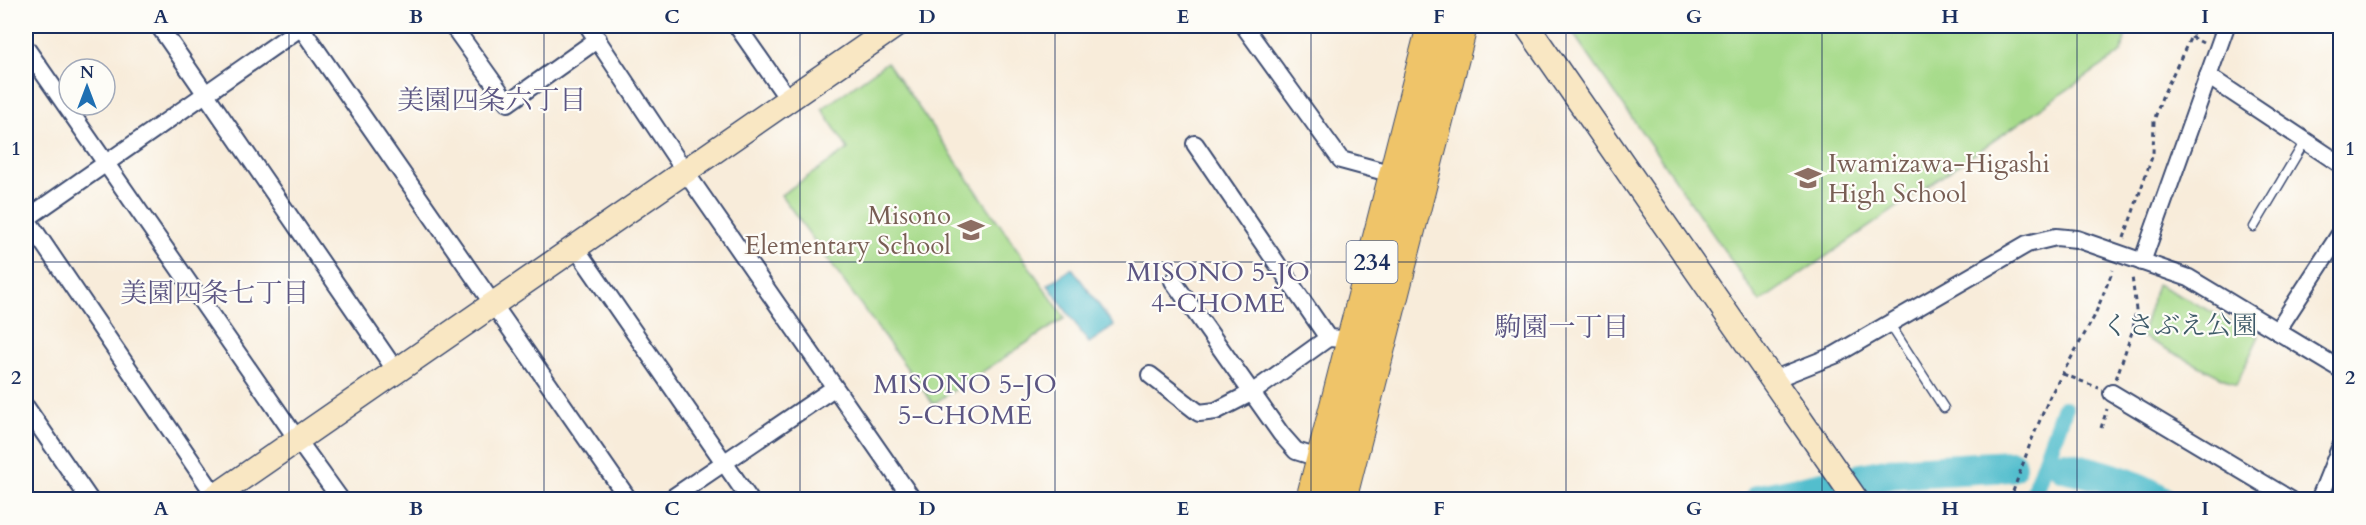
<svg xmlns="http://www.w3.org/2000/svg" width="2366" height="525" font-family="Cardo,'Noto Serif JP',serif">
<style>
.green{fill:#a7db8b;stroke:#618574;stroke-width:1.5}
.water{fill:#52becd;stroke:#367696;stroke-width:1.5}
.lines{fill:none;stroke-linecap:round;stroke-linejoin:round}
.canal{stroke:#52becd;stroke-width:18}
.river{stroke:#52becd;stroke-width:32}
.lane-casing{stroke:#3c4b71;stroke-width:11}
.street-casing{stroke:#3c4b71;stroke-width:20}
.secondary-casing{stroke:#3c4b71;stroke-width:27}
.highway-casing{stroke:#3c4b71;stroke-width:34}
.path{stroke:#3c4b71;stroke-width:3;stroke-dasharray:4.5 4.5;stroke-linecap:butt}
.lane{stroke:#fff;stroke-width:8}
.street{stroke:#fff;stroke-width:16}
.secondary{stroke:#f9e7c3;stroke-width:24}
.highway{stroke:#efc469;stroke-width:32}
.grid{fill:none;stroke:#1b2f5e;stroke-width:1.5;stroke-opacity:0.55}
.labels{text-anchor:middle;dominant-baseline:central;stroke-width:4.5;stroke-linejoin:round;paint-order:stroke}
.shield{fill:#fdfcf7;stroke:#5f6c8c;stroke-width:1.5}
.shield-label{font-size:24px;font-weight:bold;fill:#1b2f5e}
.education-label{font-size:26px;fill:#785e54;stroke:#fdfcf7;text-anchor:start}
.park-label{font-size:26px;fill:#3e5a69;stroke:#fdfcf7}
.neighbourhood-label{font-size:27px;fill:#5c5683;stroke:#fdfcf7}
.neatline{fill:none;stroke:#1b2f5e;stroke-width:2}
.grid-label{font-size:20px;text-anchor:middle;font-weight:bold;fill:#1b2f5e}
</style>
<rect width="100%" height="100%" fill="#fdfcf7"/>
<filter id="ink" filterUnits="userSpaceOnUse"><feTurbulence type="fractalNoise" baseFrequency=".0167" numOctaves="2"/><feDisplacementMap in="SourceGraphic" scale="12" xChannelSelector="R" yChannelSelector="G"/><feConvolveMatrix kernelMatrix="1 2 1 2 8 2 1 2 1" color-interpolation-filters="sRGB"/></filter>
<filter id="wash" filterUnits="userSpaceOnUse"><feTurbulence type="fractalNoise" baseFrequency=".008" numOctaves="4" result="noise"/><feDisplacementMap in="SourceGraphic" scale="24" xChannelSelector="R" yChannelSelector="G"/><feGaussianBlur stdDeviation="1.35" result="paint"/><feColorMatrix in="noise" values="0 0 0 0 0 0 0 0 0 0 0 0 0 0 0 0 0 1.4 0 .05"/><feComposite in="paint" operator="in"/></filter>
<g filter="url(#wash)">
<rect width="100%" height="100%" fill="#f8ecda"/>
<g class="green">
<polygon points="1568,26 2121,26 2126,32 2122,52 1760,302"/>
<polygon points="887,62 1065,318 933,404 781,195 848,149 822,109"/>
<polygon points="2157,284 2259,336 2236,385 2141,336"/>
</g>
<polygon class="water" points="1072,268 1114,326 1089,343 1048,285"/>
<g class="lines">
<polyline class="canal" points="2032,498 2064,409"/>
<g class="river">
<path d="M2064 466C2097 474 2131 482 2160 500"/>
<polyline points="1760,500 1891,473 2011,466"/>
</g>
</g>
</g>
<g filter="url(#ink)">
<g class="lines">
<g class="lane-casing">
<g id="lane">
<polyline points="2254,227 2305,141"/>
<polyline points="1889,323 1944,408"/>
</g>
</g>
<g class="street-casing">
<g id="street">
<polyline points="159,26 396,371"/>
<polyline points="300,26 629,500"/>
<polyline points="453,26 508,103 598,39"/>
<polyline points="588,26 684,170 913,500"/>
<polyline points="737,26 788,99"/>
<polyline points="1244,26 1341,160 1400,176"/>
<polyline points="26,48 297,439 341,500"/>
<polyline points="2208,76 2340,164"/>
<polyline points="1195,144 1328,338 1359,340"/>
<polyline points="26,218 218,500"/>
<polyline points="26,219 303,26"/>
<polyline points="575,247 750,500"/>
<polyline points="2142,262 2226,26"/>
<polyline points="1173,281 1281,434 1296,451 1328,461"/>
<polyline points="2277,331 2340,234"/>
<polyline points="1150,375 1199,413 1216,411 1253,392 1328,338"/>
<polyline points="1772,380 1835,355 2027,244 2056,237 2077,239 2189,278 2340,369"/>
<polyline points="2112,393 2291,500"/>
<polyline points="26,407 90,500"/>
<polyline points="669,500 834,388"/>
<polyline points="2319,500 2340,448"/>
</g>
</g>
<g class="secondary-casing">
<g id="secondary">
<polyline points="1527,26 1856,500"/>
<polyline points="210,500 895,26"/>
</g>
</g>
<g class="highway-casing">
<g id="highway">
<polyline points="1312,500 1433,26"/>
<polyline points="1340,500 1461,26"/>
</g>
</g>
<g class="path">
<polyline points="2191,37 2203,43"/>
<polyline points="2124,238 2153,154 2154,121 2162,97 2196,26"/>
<polyline points="2063,374 2099,388"/>
<polyline points="2116,379 2133,329 2136,310 2132,276"/>
<polyline points="2101,428 2107,409"/>
<polyline points="2010,500 2030,444 2050,396 2094,317 2113,270"/>
</g>
<use href="#lane" class="lane"/>
<use href="#street" class="street"/>
<use href="#secondary" class="secondary"/>
<use href="#highway" class="highway"/>
</g>
</g>
<path class="grid" d="M289 26V500M544 26V500M800 26V500M1055 26V500M1311 26V500M1566 26V500M1822 26V500M2077 26V500M26 262H2340"/>
<defs>
<g id="school-bare" transform="scale(2.07)"><path d="M0-5L7-2L0 1L-7-2ZM-4 1L0 2.5L4 1V4Q0 6-4 4Z" fill="#8d6e63" stroke="#fdfcf7" stroke-width="2.5" paint-order="stroke"/></g>
</defs>
<g fill-rule="evenodd">
<use href="#school-bare" x="1808" y="178"/>
<use href="#school-bare" x="971" y="230"/>
</g>
<g class="labels">
<rect class="shield" x="1346.5" y="241" width="51" height="42" rx="4.5"/>
<g class="shield-label">
<text x="1372" y="262">234</text>
</g>
<g class="education-label">
<text x="1828" y="163">Iwamizawa-Higashi<tspan x="1828" dy="30">High School</tspan></text>
<text x="951" y="215" text-anchor="end">Misono<tspan x="951" dy="30">Elementary School</tspan></text>
</g>
<g class="park-label">
<text x="2180" y="325">くさぶえ公園</text>
</g>
<g class="neighbourhood-label">
<text x="492" y="100">美園四条六丁目</text>
<text x="1218" y="272">MISONO 5-JO<tspan x="1218" dy="31">4-CHOME</tspan></text>
<text x="215" y="293">美園四条七丁目</text>
<text x="1562" y="327">駒園一丁目</text>
<text x="965" y="384">MISONO 5-JO<tspan x="965" dy="31">5-CHOME</tspan></text>
</g>
</g>
<rect width="2366" height="525" fill="none" stroke="#fdfcf7" stroke-width="66"/>
<g transform="translate(87 87)"><circle r="28" fill="#fdfcf7" stroke="#a3aaba" stroke-width="1.5"/>
<path d="M0-4.5L10 22L0 15L-10 22Z" fill="#1f6fb2"/>
<text y="-9" font-size="16" font-weight="bold" text-anchor="middle" fill="#1b2f5e">N</text>
</g>
<rect x="33" y="33" width="2300" height="459" class="neatline"/>
<g class="grid-label">
<text x="161" y="23">A</text>
<text x="416" y="23">B</text>
<text x="672" y="23">C</text>
<text x="927" y="23">D</text>
<text x="1183" y="23">E</text>
<text x="1439" y="23">F</text>
<text x="1694" y="23">G</text>
<text x="1950" y="23">H</text>
<text x="2205" y="23">I</text>
<text x="16" y="155">1</text>
<text x="2350" y="155">1</text>
<text x="16" y="384">2</text>
<text x="2350" y="384">2</text>
<text x="161" y="515">A</text>
<text x="416" y="515">B</text>
<text x="672" y="515">C</text>
<text x="927" y="515">D</text>
<text x="1183" y="515">E</text>
<text x="1439" y="515">F</text>
<text x="1694" y="515">G</text>
<text x="1950" y="515">H</text>
<text x="2205" y="515">I</text>
</g>
</svg>
